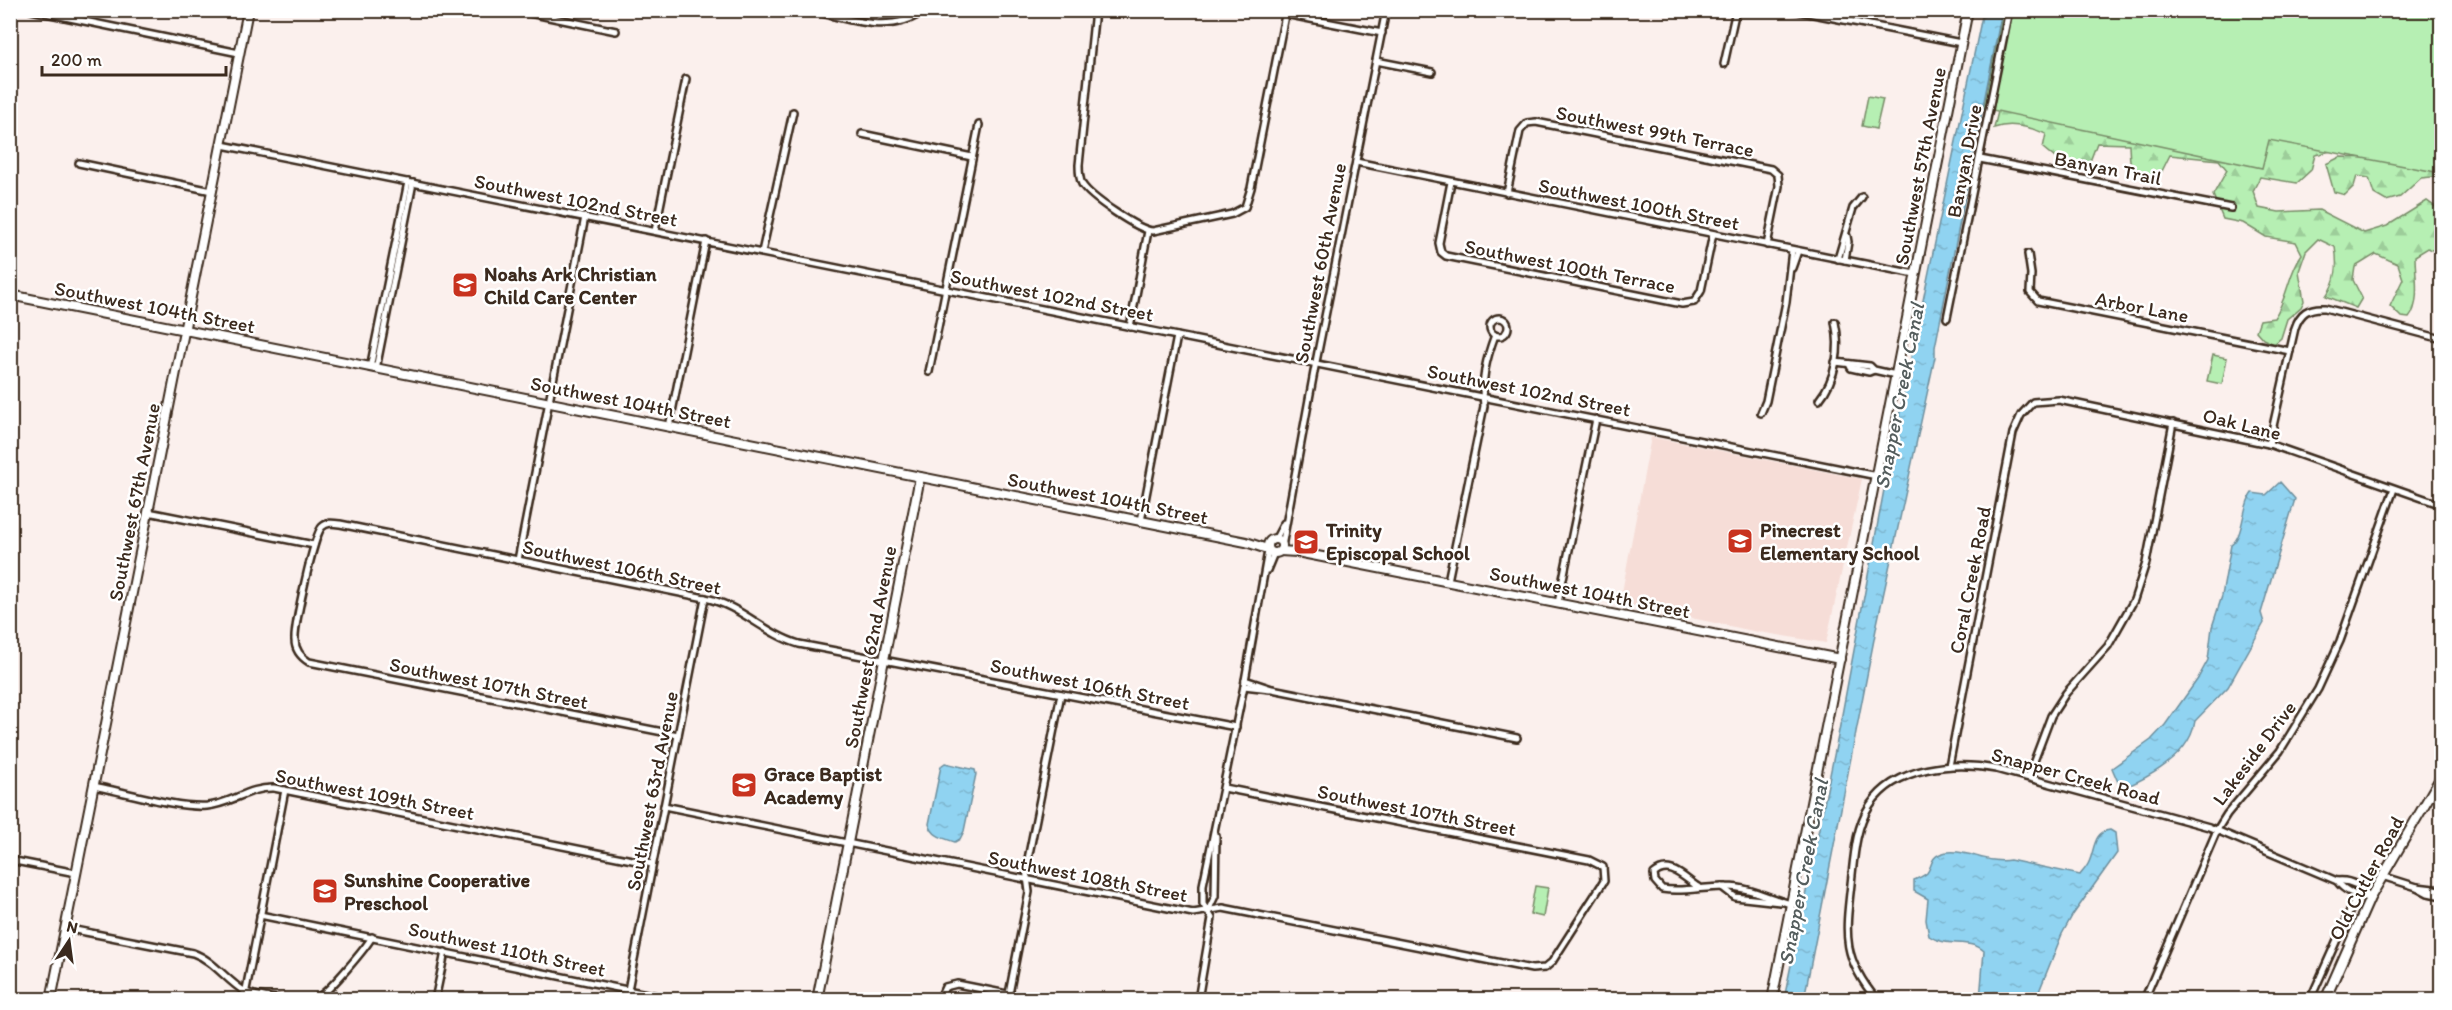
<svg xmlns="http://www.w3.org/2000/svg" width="2452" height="1010" font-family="Itim,sans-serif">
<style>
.built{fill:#f6ddd7}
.forest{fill:url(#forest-firs);stroke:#788c68;stroke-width:1.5}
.park{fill:#b6efb3;stroke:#788c68;stroke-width:1.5}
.water{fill:url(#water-ripples);stroke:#6e8f9d;stroke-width:1.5}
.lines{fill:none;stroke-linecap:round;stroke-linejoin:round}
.street-casing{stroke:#3b2a1e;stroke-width:10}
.secondary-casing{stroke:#3b2a1e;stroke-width:12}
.street{stroke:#fff;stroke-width:5}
.secondary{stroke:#fff;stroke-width:8}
.labels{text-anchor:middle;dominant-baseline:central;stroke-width:5;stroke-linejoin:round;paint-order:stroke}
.street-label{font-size:20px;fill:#3b2a1e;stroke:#fff}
.poi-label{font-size:20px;font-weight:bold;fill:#3b2a1e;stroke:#fff;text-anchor:start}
.water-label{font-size:21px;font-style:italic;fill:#545d5d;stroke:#fff}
</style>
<defs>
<pattern id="forest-firs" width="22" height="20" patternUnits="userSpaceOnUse" patternTransform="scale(1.5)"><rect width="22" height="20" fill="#b6efb3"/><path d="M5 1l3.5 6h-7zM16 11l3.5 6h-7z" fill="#9dcd9a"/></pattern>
<pattern id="water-ripples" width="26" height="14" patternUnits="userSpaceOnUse" patternTransform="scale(1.5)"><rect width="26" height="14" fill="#90d3f1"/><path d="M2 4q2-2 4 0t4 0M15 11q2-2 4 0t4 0" fill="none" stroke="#7db5ce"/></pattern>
</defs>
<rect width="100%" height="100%" fill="#fbf0ed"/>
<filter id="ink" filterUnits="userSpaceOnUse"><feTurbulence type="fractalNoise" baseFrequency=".0167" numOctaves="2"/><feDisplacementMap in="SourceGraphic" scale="12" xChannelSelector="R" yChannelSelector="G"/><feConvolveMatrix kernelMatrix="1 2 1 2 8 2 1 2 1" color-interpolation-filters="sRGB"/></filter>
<g filter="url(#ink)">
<polygon class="built" points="1651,437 1862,479 1826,643 1753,631 1620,603"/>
<path class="forest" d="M2003 91 2442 162 2441 176 2421 178 2400 197 2386 201 2374 194 2369 178 2357 176 2354 186 2345 195 2334 192 2326 164 2340 157 2374 158 2339 149 2315 155 2311 170 2297 183 2260 177 2253 191 2259 208 2279 212 2319 210 2364 233 2387 226 2427 201 2441 211V254L2428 248 2415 256C2415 274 2421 304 2409 318L2401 317 2390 306 2403 279 2398 264 2376 254 2355 267 2353 280 2362 298 2356 308 2326 296C2337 281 2338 265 2335 247L2318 239 2306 251 2299 271 2304 301 2301 307 2287 319 2281 338 2274 344 2263 339 2256 331 2260 320 2274 318C2288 298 2288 273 2302 254L2296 242 2266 237 2243 223 2223 219 2213 195 2227 170 2219 160 2170 155 2156 183C2130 173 2130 171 2129 144L2097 143 2087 169 2060 162 2043 148 2046 134C2030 127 2011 122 1994 128Z"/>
<g class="park">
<polygon points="2003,11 2441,11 2441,173 2269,140 2262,168 1983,108"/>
<polygon points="1868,96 1883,99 1876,129 1862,126"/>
<polygon points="2213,355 2227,358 2222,384 2207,381"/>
<polygon points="1535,886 1548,888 1543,917 1530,914"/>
</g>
<g class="water">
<polygon points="1983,11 2002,11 1935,347 1935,357 1877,624 1804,999 1784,999 1838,736 1886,479"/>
<path d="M2280 482 2295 499 2261 613 2264 623 2228 687 2195 721C2190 756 2150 777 2121 789L2112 768 2151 740 2165 725 2197 680 2208 660 2212 627 2222 596 2231 545C2244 537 2242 505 2252 493L2266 495Z"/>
<path d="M945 763 975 770 976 774 964 831 960 839 955 842C943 838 933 837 929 824L941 766Z"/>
<path d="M2110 830 2115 833 2117 853 2072 916 2062 934 2036 999H1980L1984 951C1970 938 1946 948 1929 936L1926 920 1928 899 1914 891V880C1918 878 1924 876 1927 873 1932 866 1931 857 1940 854 1960 845 1987 865 2010 860L2080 875C2083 871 2087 867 2089 862 2095 849 2093 832 2110 830Z"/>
</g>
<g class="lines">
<g class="street-casing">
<g id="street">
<polyline points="31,10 239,53"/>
<polyline points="515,10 616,31"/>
<path d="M810 10C848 19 891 36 925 10"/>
<path d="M1095 10 1079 165C1079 172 1079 178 1082 184 1090 197 1138 230 1153 231L1232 214 1245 207 1251 188 1286 10"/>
<polyline points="1793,10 1961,43"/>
<polyline points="1285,14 1382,33"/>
<polyline points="1376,61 1432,72"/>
<polyline points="1724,64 1736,10"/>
<polyline points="862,134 972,157"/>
<polyline points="222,145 1877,476"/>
<polyline points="1980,159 2231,208"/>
<polyline points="1356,162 1915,274"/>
<polyline points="79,163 212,191"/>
<polyline points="1451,182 1439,243 1441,252 1446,256 1682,304 1694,302 1701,291 1713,234"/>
<polyline points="1507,193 1520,131 1527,123 1536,122 1771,169 1778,175 1779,186 1767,245"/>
<polyline points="655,231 686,79"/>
<polyline points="762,252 793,112"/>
<polyline points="2028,254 2031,274 2030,292 2038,301 2290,351"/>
<polyline points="1838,259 1853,208 1862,197"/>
<polyline points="1845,260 1848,242 1847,236"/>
<polyline points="1792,268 1798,251"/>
<polyline points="1947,318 2009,10"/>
<circle cx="1499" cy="327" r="9"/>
<polyline points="1130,327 1148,231"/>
<polyline points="1835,362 1870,366 1874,370 1896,375"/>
<polyline points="1849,364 1851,368 1869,372 1874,370"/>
<polyline points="370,368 408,182"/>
<polyline points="376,369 413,183"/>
<polyline points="929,372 979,125"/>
<path d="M1819 400C1836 379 1841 349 1835 322"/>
<polyline points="1761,413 1766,401 1786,302 1792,250"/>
<polyline points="669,427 706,241"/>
<path d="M2269 444 2295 328C2300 313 2308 307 2325 308L2442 339"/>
<polyline points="148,512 314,545"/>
<polyline points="1141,521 1177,336"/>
<polyline points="1275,540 1284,523"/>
<polyline points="1283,541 1314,372 1386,10"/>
<polyline points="518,560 585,217"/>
<polyline points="1267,570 1274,553"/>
<path d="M1448 581 1484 406C1481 380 1486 359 1495 335"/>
<polyline points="1558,603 1596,419"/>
<polyline points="1245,680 1272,689 1517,738"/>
<polyline points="1244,686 1270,689"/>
<path d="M678 735 309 662C301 657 295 650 295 640 294 627 314 534 322 527 327 522 333 523 340 524L705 598C740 605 765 634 799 644L1236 727"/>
<polyline points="1949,766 2013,433 2021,415 2033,402 2059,400 2269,444 2442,505"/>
<polyline points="2028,777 2051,716 2066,693 2108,646 2134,600 2146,563 2173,423"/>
<path d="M93 786C127 792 174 808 207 806 231 804 249 787 274 788L652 864"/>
<polyline points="664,806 1193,913 1223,908 1532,969 1545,968 1552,962 1604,881 1603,867 1589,860 1224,788"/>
<polyline points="10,860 76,873"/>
<polyline points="2382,876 2417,887"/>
<path d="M2337 881C2350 879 2363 887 2370 898"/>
<path d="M1698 887C1685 879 1670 860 1654 874L1655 881 1662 889C1683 893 1706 886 1727 887 1750 887 1770 899 1791 904"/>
<polyline points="1722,887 1735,897 1780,902"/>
<polyline points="2442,890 2417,887 2428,893 2442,896"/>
<polyline points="1208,911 1215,896 1216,836"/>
<polyline points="260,915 676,1000"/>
<path d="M65 928 193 953C213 960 226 980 244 991 256 998 309 1004 320 996 331 989 365 949 372 937"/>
<polyline points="628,990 705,598"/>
<polyline points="1009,994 1029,892 1026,869 1061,694"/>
<polyline points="244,1000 285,790"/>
<polyline points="435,1000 445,952"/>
<polyline points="939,1000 945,987 957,984 1037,1000"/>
<polyline points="1198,1000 1212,918 1203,904 1203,885 1244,686 1268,551"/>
<path d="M1877 1000C1842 958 1845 936 1851 884 1854 858 1855 828 1870 805 1896 766 1954 761 1996 769L2209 827 2337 881C2344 891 2358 897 2370 898"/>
<polyline points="2144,1000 2217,830 2227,814 2280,751 2318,689 2340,641 2394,489"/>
<polyline points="2310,1000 2357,895"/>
</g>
</g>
<g class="secondary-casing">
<g id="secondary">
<polyline points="10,295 1246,542 1267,549"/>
<circle cx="1275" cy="546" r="7"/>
<polyline points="1280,551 1297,552 1840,659"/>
<polyline points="51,1000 248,10"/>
<polyline points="817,1000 920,477"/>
<polyline points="1772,1000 1968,10"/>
<polyline points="2325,1000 2370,898 2442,775"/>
</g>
</g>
<use href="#street" class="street"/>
<use href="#secondary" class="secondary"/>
</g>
</g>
<defs>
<g id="school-square" transform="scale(1.35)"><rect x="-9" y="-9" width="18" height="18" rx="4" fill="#c8321e" stroke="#fff"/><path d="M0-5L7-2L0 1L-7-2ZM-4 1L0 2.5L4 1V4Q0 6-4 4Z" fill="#fff"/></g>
</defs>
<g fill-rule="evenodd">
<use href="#school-square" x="465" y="285"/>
<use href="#school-square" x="1740" y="541"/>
<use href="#school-square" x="1306" y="542"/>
<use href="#school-square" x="744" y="785"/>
<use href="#school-square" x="325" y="891"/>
</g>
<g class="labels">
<g class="street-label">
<text transform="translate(1655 131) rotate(11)">Southwest 99th Terrace</text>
<text transform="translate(1964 161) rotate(-79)">Banyan Drive</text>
<text transform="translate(1920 166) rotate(-79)">Southwest 57th Avenue</text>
<text transform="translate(2108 168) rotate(11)">Banyan Trail</text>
<text transform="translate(576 200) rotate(11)">Southwest 102nd Street</text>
<text transform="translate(1639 204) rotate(11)">Southwest 100th Street</text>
<text transform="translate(1320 263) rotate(-79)">Southwest 60th Avenue</text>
<text transform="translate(1570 266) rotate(11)">Southwest 100th Terrace</text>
<text transform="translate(1052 295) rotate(11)">Southwest 102nd Street</text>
<text transform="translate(155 307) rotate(11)">Southwest 104th Street</text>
<text transform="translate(2142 307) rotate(11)">Arbor Lane</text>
<text transform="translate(1529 390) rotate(11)">Southwest 102nd Street</text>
<text transform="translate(631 402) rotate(11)">Southwest 104th Street</text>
<text transform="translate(2242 424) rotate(14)">Oak Lane</text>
<text transform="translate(1108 498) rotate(11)">Southwest 104th Street</text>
<text transform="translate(134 502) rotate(-79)">Southwest 67th Avenue</text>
<text transform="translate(622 567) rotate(12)">Southwest 106th Street</text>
<text transform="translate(1970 580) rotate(-79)">Coral Creek Road</text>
<text transform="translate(1590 592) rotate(11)">Southwest 104th Street</text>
<text transform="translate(870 647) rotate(-79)">Southwest 62nd Avenue</text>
<text transform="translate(489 683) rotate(11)">Southwest 107th Street</text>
<text transform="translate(1090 684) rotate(11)">Southwest 106th Street</text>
<text transform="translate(2254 753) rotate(-53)">Lakeside Drive</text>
<text transform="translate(2076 776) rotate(15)">Snapper Creek Road</text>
<text transform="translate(652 791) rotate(-79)">Southwest 63rd Avenue</text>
<text transform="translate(375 794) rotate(11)">Southwest 109th Street</text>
<text transform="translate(1417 810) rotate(11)">Southwest 107th Street</text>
<text transform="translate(1088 876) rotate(11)">Southwest 108th Street</text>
<text transform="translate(2366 878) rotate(-62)">Old Cutler Road</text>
<text transform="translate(507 949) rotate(12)">Southwest 110th Street</text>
</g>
<g class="poi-label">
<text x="484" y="274">Noahs Ark Christian<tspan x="484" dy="23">Child Care Center</tspan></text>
<text x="1326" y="530">Trinity<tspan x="1326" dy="23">Episcopal School</tspan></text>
<text x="1760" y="530">Pinecrest<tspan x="1760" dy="23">Elementary School</tspan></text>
<text x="764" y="774">Grace Baptist<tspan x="764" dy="23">Academy</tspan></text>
<text x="344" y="880">Sunshine Cooperative<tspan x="344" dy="23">Preschool</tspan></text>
</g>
<g class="water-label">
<text transform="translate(1899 396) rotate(-79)">Snapper Creek Canal</text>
<text transform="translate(1803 872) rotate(-79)">Snapper Creek Canal</text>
</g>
</g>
<rect width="2452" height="1010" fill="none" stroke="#fff" stroke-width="36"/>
<rect x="18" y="18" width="2416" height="974" fill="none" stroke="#3b2a1e" stroke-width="2" filter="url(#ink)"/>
<g transform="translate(69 941) rotate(13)" stroke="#ffffff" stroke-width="4.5" paint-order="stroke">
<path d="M0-4.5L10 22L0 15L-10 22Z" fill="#3b2a1e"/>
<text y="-9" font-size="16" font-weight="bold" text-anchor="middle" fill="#3b2a1e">N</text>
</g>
<path d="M42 66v9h184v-9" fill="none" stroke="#3b2a1e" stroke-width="3"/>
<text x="51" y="66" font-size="18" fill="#3b2a1e" stroke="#ffffff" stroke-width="4.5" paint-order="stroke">200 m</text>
</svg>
